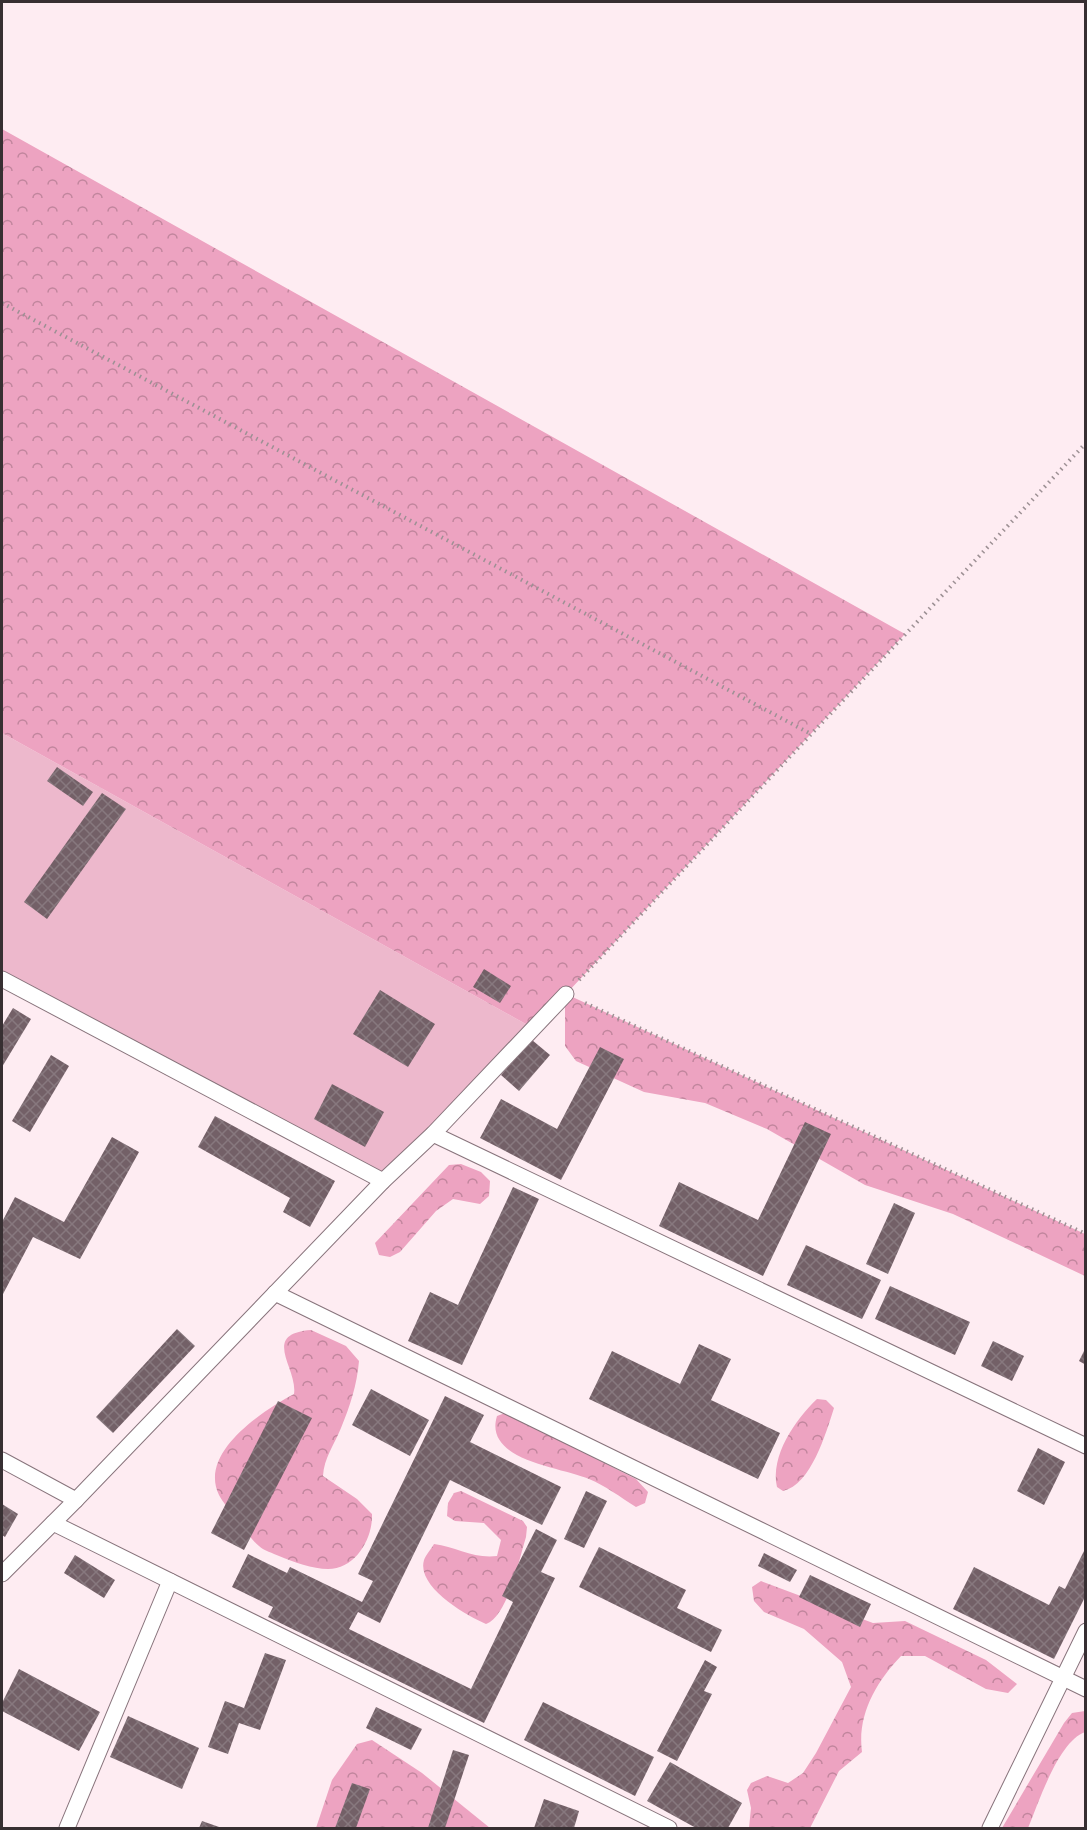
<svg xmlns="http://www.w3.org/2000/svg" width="1087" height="1830" font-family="'Noto Serif',serif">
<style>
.green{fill:#edb8cc}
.forest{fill:url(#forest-crowns)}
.building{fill:url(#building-cross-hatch)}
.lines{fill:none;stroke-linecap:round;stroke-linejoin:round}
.service-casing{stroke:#88747c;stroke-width:17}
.path{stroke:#9d9094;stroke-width:4;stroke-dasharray:1.5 4.5;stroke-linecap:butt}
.service{stroke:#fff;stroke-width:15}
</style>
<defs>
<pattern id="forest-crowns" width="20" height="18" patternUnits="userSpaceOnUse" patternTransform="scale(1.5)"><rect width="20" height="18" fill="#eda3c1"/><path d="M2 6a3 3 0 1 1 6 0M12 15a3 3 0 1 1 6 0" fill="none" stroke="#c1859d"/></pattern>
<pattern id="building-cross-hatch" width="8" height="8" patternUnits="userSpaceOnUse" patternTransform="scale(1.5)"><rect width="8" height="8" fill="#736067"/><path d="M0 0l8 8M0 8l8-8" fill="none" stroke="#87787e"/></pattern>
</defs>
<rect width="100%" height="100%" fill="#feecf2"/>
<polygon class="green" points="2,733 533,1028 383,1181 2,979"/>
<g class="forest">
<polygon points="2,129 905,634 566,994 1085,1234 1085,1276 953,1214 865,1185 767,1129 705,1103 644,1092 576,1061 565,1046 565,994 533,1028 2,733"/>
<polygon points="461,1164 481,1172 490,1181 489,1196 480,1204 453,1199 436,1211 400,1252 390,1257 379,1255 375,1243 449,1165"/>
<path d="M311 1330 346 1346 359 1361C357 1385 350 1406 341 1428 334 1445 324 1458 323 1476L357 1499 372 1514C373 1538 356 1569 328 1569 313 1569 293 1562 279 1556 273 1553 264 1551 259 1546 250 1539 243 1526 236 1517 231 1511 223 1503 219 1495 198 1452 264 1410 294 1394 298 1368 260 1334 311 1330Z"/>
<path d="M817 1399 826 1400 834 1408C826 1433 811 1485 783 1491L777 1487C770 1456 795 1420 817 1399Z"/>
<path d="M505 1413 636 1479 648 1492 645 1503 636 1507C620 1497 606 1486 589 1479 562 1467 483 1461 497 1416Z"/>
<path d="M461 1491 523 1521 527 1527 526 1537C519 1559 508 1616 486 1624 467 1616 416 1587 424 1560 426 1555 431 1549 434 1544 456 1547 474 1559 497 1556L501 1540 484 1523 455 1521 447 1516 448 1503 454 1493Z"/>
<path d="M761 1581 873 1623 905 1621 986 1660 1017 1684 1008 1693 986 1689 925 1656H901C876 1682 857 1715 862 1752L839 1771 810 1828H749L751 1808 747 1790 751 1783 767 1776 788 1783 803 1773 816 1753 851 1687 842 1662 804 1629 764 1612 754 1601 752 1587Z"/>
<path d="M1085 1711V1732C1058 1742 1039 1802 1028 1828H1002L1064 1723 1072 1713Z"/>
<polygon points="372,1740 422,1773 490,1828 316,1828 332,1780 357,1744"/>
</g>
<g class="building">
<polygon points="57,767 93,792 83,806 47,781"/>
<polygon points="102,793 126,809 47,919 24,902"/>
<polygon points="484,969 511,986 500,1003 473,987"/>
<polygon points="380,990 435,1024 408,1067 353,1034"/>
<polygon points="13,1008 31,1019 2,1067 2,1026"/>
<polygon points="532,1040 550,1055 519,1091 501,1075"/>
<polygon points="600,1047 624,1059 561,1180 480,1138 501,1099 557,1129"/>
<polygon points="51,1055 69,1066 30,1132 12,1121"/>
<polygon points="332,1084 384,1112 365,1147 314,1119"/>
<polygon points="215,1116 335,1181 310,1227 283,1212 290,1198 198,1147"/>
<polygon points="805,1122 831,1134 763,1276 659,1226 679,1182 758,1220"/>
<polygon points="112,1137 139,1152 80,1259 33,1237 2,1296 2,1222 15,1197 64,1222"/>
<polygon points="513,1187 539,1199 462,1365 408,1341 430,1292 458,1305"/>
<polygon points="894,1203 915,1213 888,1274 866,1264"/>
<polygon points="806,1245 881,1280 862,1319 787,1285"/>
<polygon points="890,1286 970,1322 955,1355 875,1319"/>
<polygon points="177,1329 195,1346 113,1433 96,1417"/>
<polygon points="993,1341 1024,1356 1012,1381 981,1366"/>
<polygon points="699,1344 731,1359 711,1400 780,1433 758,1479 589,1399 612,1351 680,1384"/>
<polygon points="1086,1347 1086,1365 1079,1361"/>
<polygon points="371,1389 429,1420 410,1456 352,1425"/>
<polygon points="445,1396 484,1415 470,1442 561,1487 542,1525 450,1480 380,1623 358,1612 349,1629 471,1689 513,1602 502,1596 536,1529 557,1540 541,1572 555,1578 484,1723 268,1617 273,1607 232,1587 248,1554 287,1573 290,1567 362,1602 373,1581 358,1574"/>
<polygon points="278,1401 312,1418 244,1550 211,1533"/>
<polygon points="1038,1448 1065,1462 1044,1505 1017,1491"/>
<polygon points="586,1491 607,1501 584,1548 564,1539"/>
<polygon points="2,1504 18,1514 5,1537 2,1535"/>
<polygon points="599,1547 686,1590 677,1608 722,1630 711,1652 579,1587"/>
<polygon points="1086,1547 1086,1595 1054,1659 953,1609 974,1567 1049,1605 1059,1586 1065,1589"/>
<polygon points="764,1553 797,1570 790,1582 758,1566"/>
<polygon points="75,1555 115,1580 104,1598 64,1573"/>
<polygon points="810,1575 871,1604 860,1627 799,1597"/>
<polygon points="265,1653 286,1660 260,1730 239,1723 228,1754 208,1747 225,1701 244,1708"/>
<polygon points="705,1660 717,1667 704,1691 712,1694 677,1761 657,1751"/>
<polygon points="19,1669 100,1712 79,1751 2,1711 2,1703"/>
<polygon points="543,1702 654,1757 635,1796 524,1740"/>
<polygon points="376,1707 422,1729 411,1750 366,1728"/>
<polygon points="128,1716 199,1748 182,1789 110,1757"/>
<polygon points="453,1750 469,1755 445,1828 428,1828"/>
<polygon points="670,1762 742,1803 728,1828 696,1828 647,1801"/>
<polygon points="352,1783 370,1789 356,1828 335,1828"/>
<polygon points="544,1799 579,1811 574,1828 534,1828"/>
<polygon points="202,1821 222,1828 199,1828"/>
</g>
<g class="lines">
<g class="service-casing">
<g id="service">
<polyline points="2,979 383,1181"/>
<polyline points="433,1134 1086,1446"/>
<polyline points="275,1293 1086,1689"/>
<polyline points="2,1460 76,1500"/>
<polyline points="53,1523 669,1828"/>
<polyline points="2,1574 76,1500 383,1181 433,1134 566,994"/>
<polyline points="67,1828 170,1581"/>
<polyline points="990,1828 1086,1631"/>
</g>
</g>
<g class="path">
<polyline points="2,303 811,734"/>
<polyline points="579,980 1086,443"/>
<polyline points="585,1003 1086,1234"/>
</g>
<use href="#service" class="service"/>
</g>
<rect width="1087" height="1830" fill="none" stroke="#372f32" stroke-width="6"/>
</svg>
